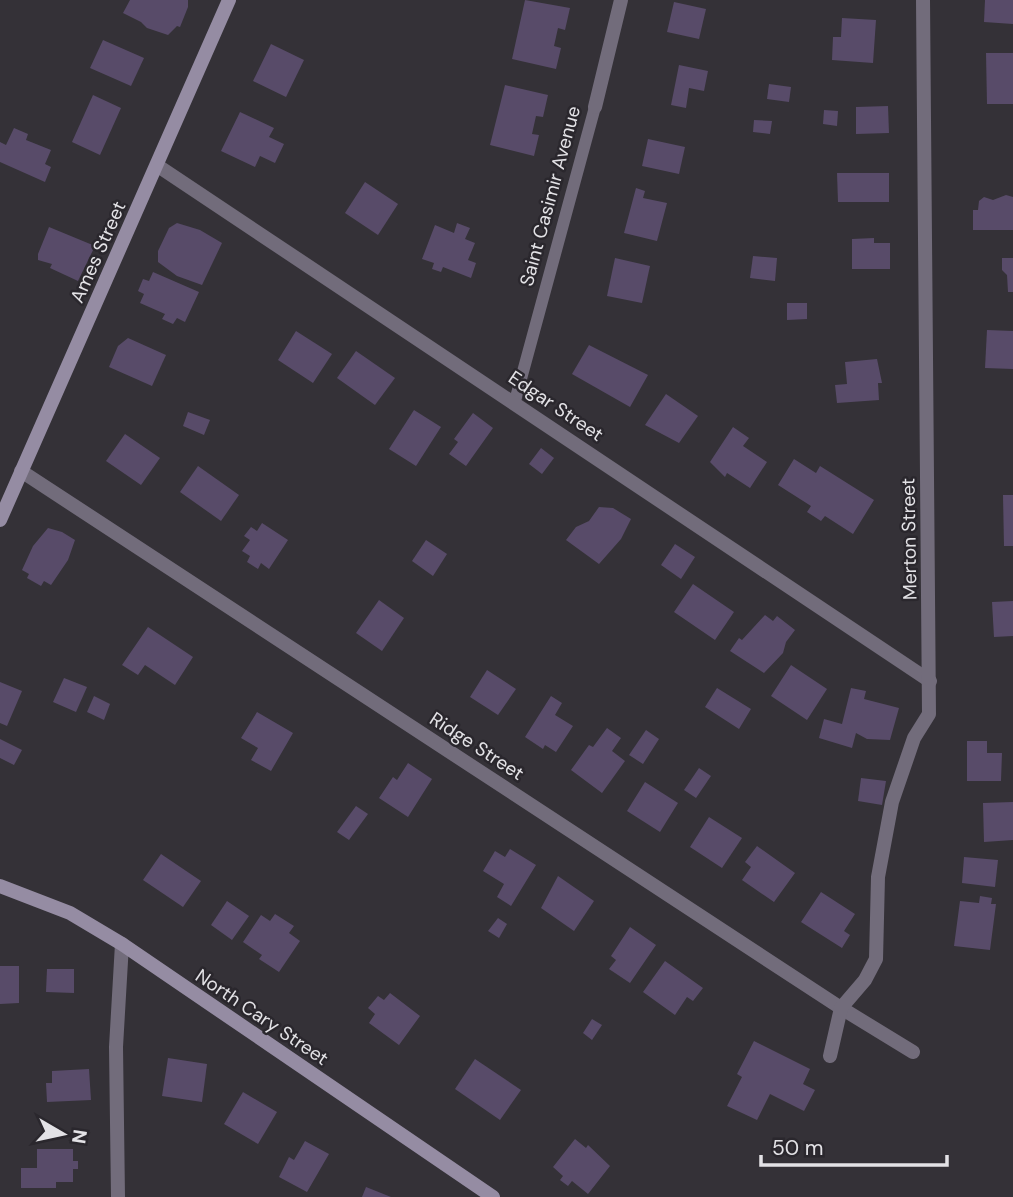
<svg xmlns="http://www.w3.org/2000/svg" width="1013" height="1197" font-family="'DM Sans',sans-serif">
<style>
.building{fill:#584b69}
.lines{fill:none;stroke-linecap:round;stroke-linejoin:round}
.lane{stroke:#726c7b;stroke-width:12}
.street{stroke:#726c7b;stroke-width:14}
.secondary{stroke:#958ca3;stroke-width:14}
.labels{text-anchor:middle;dominant-baseline:central;stroke-width:5;stroke-linejoin:round;paint-order:stroke}
.street-label{font-size:19px;fill:#e3e2e6;stroke:#2a272d}
</style>
<rect width="100%" height="100%" fill="#343137"/>
<g class="building">
<polygon points="130,0 188,0 188,7 180,27 177,26 168,35 147,28 141,22 123,13"/>
<polygon points="525,0 570,8 565,30 558,28 554,46 561,48 556,69 512,59"/>
<polygon points="985,0 1013,0 1013,24 984,22"/>
<polygon points="674,2 706,9 699,39 667,32"/>
<polygon points="842,18 876,20 873,63 832,60 833,37 841,37"/>
<polygon points="103,40 144,58 131,86 90,68"/>
<polygon points="271,44 304,60 286,97 253,81"/>
<polygon points="986,53 1013,53 1013,104 987,104"/>
<polygon points="679,65 708,71 704,91 689,88 686,108 671,105"/>
<polygon points="769,84 791,87 789,102 767,99"/>
<polygon points="505,85 548,95 543,117 536,116 532,134 539,135 534,156 490,145"/>
<polygon points="93,95 121,108 100,155 72,142"/>
<polygon points="888,106 889,133 856,134 856,107"/>
<polygon points="824,110 838,111 837,126 823,124"/>
<polygon points="240,112 274,128 269,137 284,144 275,163 260,156 255,167 221,151"/>
<polygon points="754,120 772,121 770,134 753,132"/>
<polygon points="14,128 28,134 26,140 51,150 45,164 51,167 45,182 0,162 0,142 6,145"/>
<polygon points="648,139 685,147 679,174 642,166"/>
<polygon points="837,173 889,173 889,202 838,202"/>
<polygon points="365,182 398,204 378,235 345,213"/>
<polygon points="636,188 645,191 643,198 667,203 657,241 624,233"/>
<polygon points="1006,195 1013,197 1013,230 973,230 973,210 978,210 979,201 984,197 993,200"/>
<polygon points="177,223 200,230 222,243 202,285 177,276 158,262 158,251 169,228"/>
<polygon points="457,223 470,228 465,239 475,243 468,260 476,263 471,278 443,267 441,272 432,269 434,263 422,259 435,225 454,233"/>
<polygon points="49,227 95,246 78,281 50,268 52,264 38,260 38,254"/>
<polygon points="874,238 874,243 890,243 890,269 852,269 852,239"/>
<polygon points="753,256 777,258 775,281 750,278"/>
<polygon points="615,258 650,266 642,303 607,296"/>
<polygon points="1002,258 1013,258 1013,292 1008,292 1007,275 1002,270"/>
<polygon points="153,272 199,292 185,322 177,318 173,324 162,319 165,314 140,303 144,294 138,291 143,279 149,281"/>
<polygon points="787,303 807,303 807,319 787,320"/>
<polygon points="987,330 1013,331 1013,369 985,368"/>
<polygon points="296,331 332,354 313,383 278,360"/>
<polygon points="128,338 166,355 152,386 109,367 118,346"/>
<polygon points="589,345 648,375 630,407 572,374"/>
<polygon points="356,351 395,378 375,405 337,378"/>
<polygon points="877,359 882,383 878,383 879,400 837,403 835,385 847,384 845,362"/>
<polygon points="666,394 698,416 679,443 645,425"/>
<polygon points="414,410 441,427 416,466 389,449"/>
<polygon points="188,412 210,420 204,435 183,426"/>
<polygon points="473,413 493,428 466,466 449,454 458,442 454,439"/>
<polygon points="733,427 749,438 743,446 767,462 750,488 727,473 725,477 710,462"/>
<polygon points="125,434 160,458 141,485 106,461"/>
<polygon points="541,448 554,458 542,474 529,464"/>
<polygon points="794,459 816,473 820,466 874,500 853,534 825,516 821,521 807,512 811,506 778,485"/>
<polygon points="198,466 239,495 221,521 180,492"/>
<polygon points="1003,495 1013,495 1013,546 1004,546"/>
<polygon points="599,507 613,508 631,519 621,539 599,564 566,540 576,527 589,521"/>
<polygon points="262,523 288,540 269,569 261,563 258,569 247,562 250,556 242,551 250,540 244,536 251,527 257,531"/>
<polygon points="48,528 62,532 75,540 68,560 51,585 44,581 41,586 27,578 29,574 22,570 33,546"/>
<polygon points="426,540 447,554 433,576 412,561"/>
<polygon points="675,544 695,557 681,579 661,565"/>
<polygon points="693,584 734,612 715,640 674,612"/>
<polygon points="379,600 404,618 382,651 356,633"/>
<polygon points="1013,601 1013,636 994,637 992,602"/>
<polygon points="765,615 773,621 777,616 795,630 786,642 783,653 764,673 730,651 739,638 742,640"/>
<polygon points="148,627 193,657 175,685 145,665 138,675 122,665"/>
<polygon points="791,665 827,689 807,720 771,696"/>
<polygon points="487,670 516,689 498,715 470,697"/>
<polygon points="64,678 87,687 76,712 53,702"/>
<polygon points="0,682 22,691 7,726 0,723"/>
<polygon points="717,688 751,709 739,729 705,707"/>
<polygon points="851,688 866,691 864,699 899,708 890,740 867,739 856,733 852,748 819,738 824,719 842,724"/>
<polygon points="94,696 110,704 104,720 87,712"/>
<polygon points="551,696 562,703 555,715 573,726 556,752 545,745 543,749 525,737"/>
<polygon points="257,712 293,733 271,771 251,760 258,748 241,738"/>
<polygon points="607,728 621,738 612,751 625,761 602,793 571,770 589,745 593,747"/>
<polygon points="646,730 659,739 643,764 629,755"/>
<polygon points="0,739 22,750 14,765 0,758"/>
<polygon points="967,741 987,741 987,753 1002,753 1001,781 967,781"/>
<polygon points="408,763 432,779 408,817 379,798 393,777 397,780"/>
<polygon points="699,768 711,776 696,798 684,790"/>
<polygon points="861,778 886,781 882,805 858,801"/>
<polygon points="645,782 678,803 660,832 627,811"/>
<polygon points="1013,802 1013,840 984,842 983,803"/>
<polygon points="356,806 368,814 349,840 337,832"/>
<polygon points="709,817 742,838 722,868 690,847"/>
<polygon points="757,846 795,873 774,902 742,880 751,867 745,862"/>
<polygon points="510,849 536,865 511,906 497,897 504,884 483,871 495,851 505,857"/>
<polygon points="161,854 201,881 183,907 143,880"/>
<polygon points="964,857 998,860 995,887 962,883"/>
<polygon points="558,876 594,901 574,931 541,908"/>
<polygon points="821,892 855,914 844,931 850,935 842,948 801,922"/>
<polygon points="980,896 992,898 991,904 996,904 990,950 954,946 960,901 979,903"/>
<polygon points="227,901 249,916 232,940 211,925"/>
<polygon points="275,914 294,926 289,933 300,941 279,972 259,959 262,955 243,942 261,915 270,921"/>
<polygon points="498,918 507,924 499,938 488,931"/>
<polygon points="630,927 656,945 630,983 609,969 616,960 611,956"/>
<polygon points="665,961 703,988 693,1001 687,997 675,1015 643,992"/>
<polygon points="0,966 19,966 19,1003 0,1004"/>
<polygon points="47,969 74,969 74,993 46,992"/>
<polygon points="390,993 420,1016 399,1045 369,1023 375,1014 368,1008 378,996 384,1000"/>
<polygon points="592,1019 602,1025 592,1040 583,1033"/>
<polygon points="754,1041 810,1069 803,1084 815,1090 804,1111 770,1094 757,1120 727,1106 742,1077 737,1074"/>
<polygon points="168,1058 207,1064 202,1102 162,1096"/>
<polygon points="475,1059 521,1090 500,1120 455,1089"/>
<polygon points="89,1069 91,1100 47,1102 46,1083 52,1083 52,1071"/>
<polygon points="243,1092 277,1112 258,1144 224,1124"/>
<polygon points="575,1139 586,1148 588,1145 610,1166 588,1194 572,1181 568,1186 560,1180 563,1176 553,1167"/>
<polygon points="305,1141 329,1154 307,1192 279,1177 289,1157 294,1160"/>
<polygon points="37,1149 73,1149 73,1161 78,1161 78,1169 73,1169 73,1182 56,1182 56,1188 21,1188 21,1168 37,1168"/>
<polygon points="366,1187 391,1197 362,1197"/>
</g>
<g class="lines">
<polyline class="lane" points="515,401 595,107"/>
<g class="street">
<polyline points="595,107 621,0"/>
<polyline points="158,166 930,681"/>
<polyline points="21,471 841,1008 913,1052"/>
<polyline points="830,1056 841,1008 865,980 876,959 878,877 892,802 914,738 929,714 923,0"/>
<polyline points="118,1197 116,1047 122,944"/>
</g>
<g class="secondary">
<polyline points="0,520 229,0"/>
<polyline points="0,886 70,913 122,944 493,1197"/>
</g>
</g>
<g class="labels">
<g class="street-label">
<text transform="translate(550 196) rotate(-75)">Saint Casimir Avenue</text>
<text transform="translate(98 252) rotate(-66)">Ames Street</text>
<text transform="translate(556 406) rotate(34)">Edgar Street</text>
<text transform="translate(909 539) rotate(-91)">Merton Street</text>
<text transform="translate(477 746) rotate(33)">Ridge Street</text>
<text transform="translate(262 1017) rotate(34)">North Cary Street</text>
</g>
</g>
<g transform="translate(63 1134) rotate(99)" stroke="#2a272d" stroke-width="5" paint-order="stroke">
<path d="M0-5L12 26L0 18L-12 26Z" fill="#e3e2e6"/>
<text y="-10" font-size="19" font-weight="bold" text-anchor="middle" fill="#e3e2e6">N</text>
</g>
<path d="M761 1155v10h186v-10" fill="none" stroke="#e3e2e6" stroke-width="3.5"/>
<text x="772" y="1155" font-size="21" fill="#e3e2e6" stroke="#2a272d" stroke-width="5" paint-order="stroke">50 m</text>
</svg>
